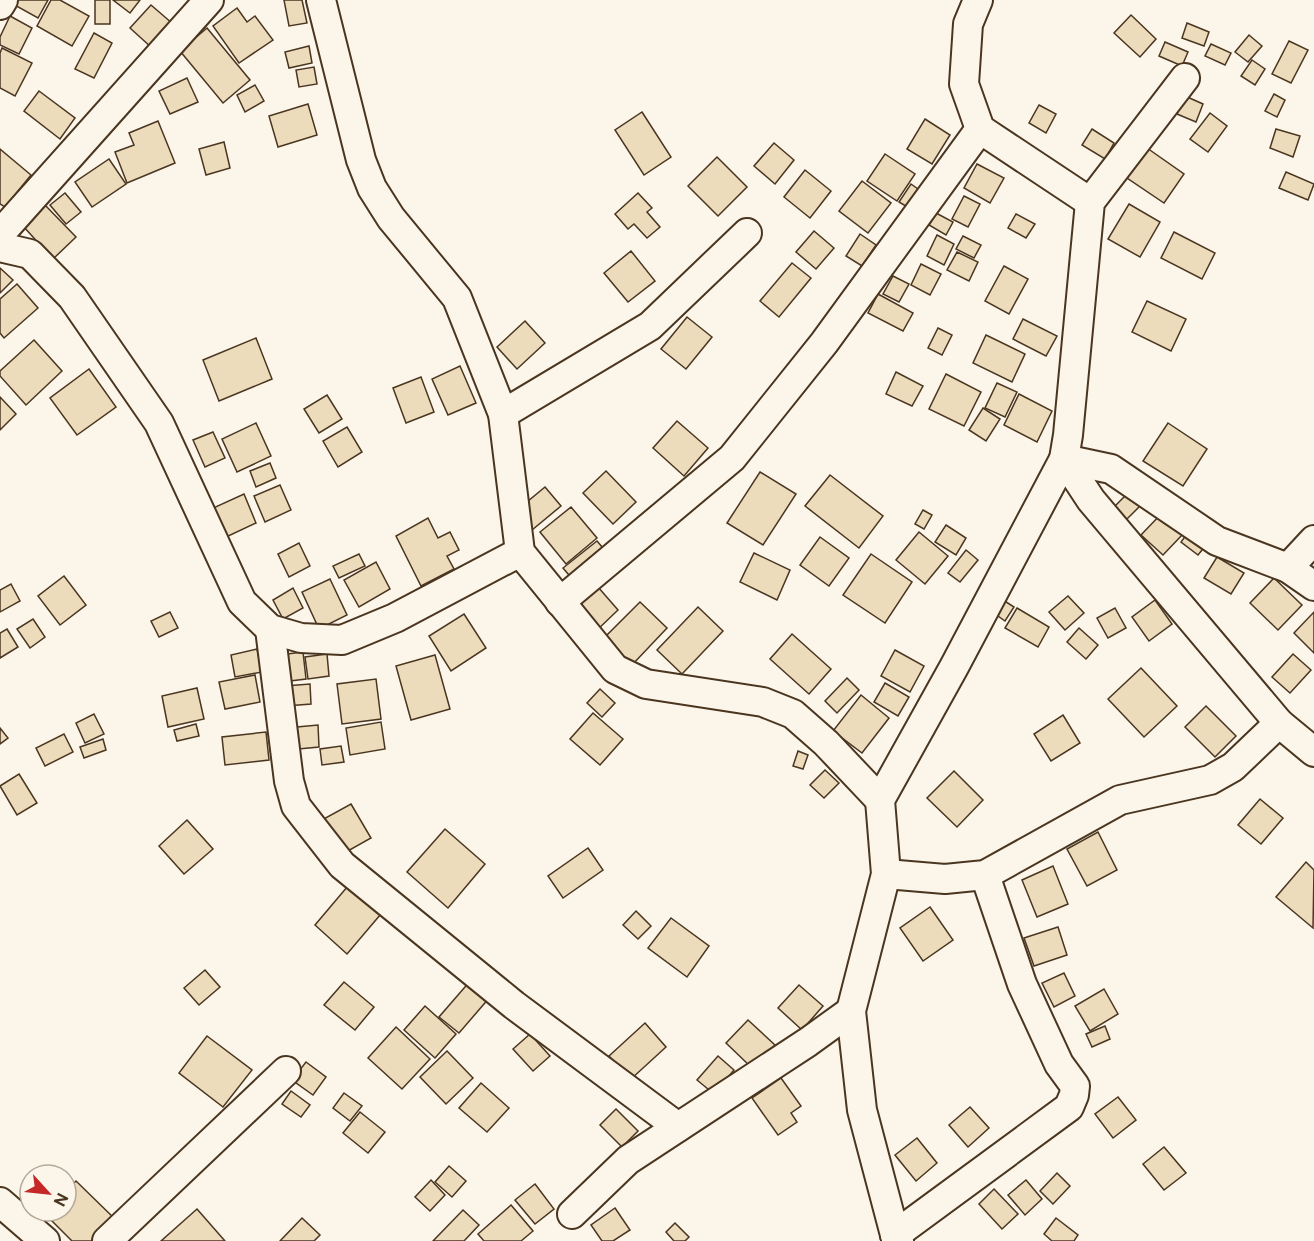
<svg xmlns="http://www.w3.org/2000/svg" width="1314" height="1241" font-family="'Public Sans',sans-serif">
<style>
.building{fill:#ecdcbc;stroke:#4a3520;stroke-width:1.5}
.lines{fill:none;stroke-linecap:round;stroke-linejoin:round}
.minor-casing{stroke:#4a3520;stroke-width:32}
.minor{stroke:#fbf6e9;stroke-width:28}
</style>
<rect width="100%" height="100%" fill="#fbf6e9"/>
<g class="building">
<polygon points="13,0 48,0 38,18 11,3"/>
<polygon points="51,0 60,0 89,16 72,46 37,26"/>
<rect x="95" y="0" width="15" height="24"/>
<polygon points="113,0 140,0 130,13"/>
<polygon points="284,0 302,0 307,23 289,26"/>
<polygon points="151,5 173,24 152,48 130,28"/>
<polygon points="237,8 247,22 255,16 273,40 239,63 213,26"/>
<polygon points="1131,15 1156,39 1140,57 1114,33"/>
<polygon points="10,16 32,28 19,54 0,45 0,37"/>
<polygon points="1187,23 1209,32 1204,46 1182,38"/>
<polygon points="207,28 250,80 223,103 180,51"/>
<polygon points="94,33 112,43 94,78 75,69"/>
<polygon points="1249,35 1262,46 1248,62 1235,52"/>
<polygon points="1289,41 1308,50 1291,83 1272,74"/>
<polygon points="1165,42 1188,52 1182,66 1159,56"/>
<polygon points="1211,44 1231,53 1225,65 1205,56"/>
<polygon points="309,46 312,63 289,68 285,52"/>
<polygon points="2,48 32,63 15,96 0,88 0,53"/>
<polygon points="1252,60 1265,69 1255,85 1241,76"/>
<polygon points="314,67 317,84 299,87 296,70"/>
<polygon points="187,78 198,102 170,114 159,91"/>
<polygon points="255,85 264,101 245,112 237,95"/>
<polygon points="39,91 75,118 60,139 24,111"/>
<polygon points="1274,94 1285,100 1277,117 1265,111"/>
<polygon points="1185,96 1203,104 1196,122 1177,114"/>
<polygon points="308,104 317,135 278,147 269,116"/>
<polygon points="1039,105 1056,114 1046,133 1029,123"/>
<polygon points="642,112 671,157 644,175 615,130"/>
<polygon points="1210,113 1227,126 1208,152 1190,139"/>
<polygon points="925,119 950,135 932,164 907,149"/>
<polygon points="158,121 175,163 127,183 115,152 134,145 129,133"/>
<polygon points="1092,129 1114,143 1105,159 1082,145"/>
<polygon points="1276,129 1300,136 1293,157 1270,148"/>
<polygon points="224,142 230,168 206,175 199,149"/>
<polygon points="774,143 794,160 775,184 754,166"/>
<polygon points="1147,148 1184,174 1164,203 1127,178"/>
<polygon points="0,149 31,175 5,207 0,204"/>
<polygon points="885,154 915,174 897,201 867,181"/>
<polygon points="717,157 747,187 718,216 688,186"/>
<polygon points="109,159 126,184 92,207 75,182"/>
<polygon points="977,164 1004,178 990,203 964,188"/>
<polygon points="805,170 831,191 810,218 784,197"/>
<polygon points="1286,172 1314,184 1308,200 1279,188"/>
<polygon points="862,181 891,203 868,233 839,211"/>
<polygon points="911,184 925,194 914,211 899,202"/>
<polygon points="65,193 81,212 66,224 50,205"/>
<polygon points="638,193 652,208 647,212 660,227 647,238 634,224 628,229 615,214"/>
<polygon points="964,196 980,204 968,227 952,219"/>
<polygon points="1129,204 1160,222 1140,257 1108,239"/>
<polygon points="45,205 76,237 53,259 23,226"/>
<polygon points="936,213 953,222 946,235 929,225"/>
<polygon points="1016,214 1035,224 1026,238 1008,228"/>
<polygon points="814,231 834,248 816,269 796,252"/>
<polygon points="1174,232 1215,253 1202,279 1161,258"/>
<polygon points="860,234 876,245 862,266 846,256"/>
<polygon points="937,235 954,244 944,265 927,256"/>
<polygon points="963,236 981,245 974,258 956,249"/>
<polygon points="631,251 655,281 628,302 604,273"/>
<polygon points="957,252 978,262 969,281 947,270"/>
<polygon points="792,263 811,278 779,317 760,301"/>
<polygon points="921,264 941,274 930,295 911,285"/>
<polygon points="1004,266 1028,279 1009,314 985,301"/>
<polygon points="0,268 13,280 0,293"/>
<polygon points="893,276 909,284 899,302 883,294"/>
<polygon points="17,284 38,308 4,338 0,333 0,299"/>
<polygon points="878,294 913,313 903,331 868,313"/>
<polygon points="1147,301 1186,319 1171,351 1132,332"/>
<polygon points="687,317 712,337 686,369 661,349"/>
<polygon points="1023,319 1057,336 1046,356 1013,339"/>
<polygon points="525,321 545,343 517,369 497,347"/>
<polygon points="938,328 952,335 942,355 928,348"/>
<polygon points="986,335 1025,354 1012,382 973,363"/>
<polygon points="256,338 272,379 219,401 203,360"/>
<polygon points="34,340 62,371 26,405 0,376 0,371"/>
<polygon points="460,366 476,403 448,415 432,379"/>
<polygon points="89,369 116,407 77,435 50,398"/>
<polygon points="896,372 923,386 912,406 886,394"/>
<polygon points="946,374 981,392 964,426 929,409"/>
<polygon points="421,377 434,412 406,423 393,388"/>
<polygon points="997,383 1017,392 1005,417 985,408"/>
<polygon points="1019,394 1052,411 1037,442 1004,425"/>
<polygon points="327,395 342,419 319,433 304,409"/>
<polygon points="0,397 16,414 0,430"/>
<polygon points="983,408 1000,419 986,441 969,430"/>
<polygon points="677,421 708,448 684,476 653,448"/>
<polygon points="256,423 271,456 237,472 222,439"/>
<polygon points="1168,423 1207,449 1183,486 1143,461"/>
<polygon points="347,427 362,452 338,467 323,441"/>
<polygon points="213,432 225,458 205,467 193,440"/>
<polygon points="270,463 276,478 256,487 250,471"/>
<polygon points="606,471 636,502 613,524 583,493"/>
<polygon points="760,472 796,494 763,545 727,523"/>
<polygon points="830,475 883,516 859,548 805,506"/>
<polygon points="280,485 291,510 265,522 254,496"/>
<polygon points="545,487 561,506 532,530 516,511"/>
<polygon points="1129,492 1141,505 1126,520 1114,507"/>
<polygon points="244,494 256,523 224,538 211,509"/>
<polygon points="571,507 597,538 566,564 540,532"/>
<polygon points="923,510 932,515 924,529 915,524"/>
<polygon points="1162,513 1183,534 1163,555 1141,535"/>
<polygon points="428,518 438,538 450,532 459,550 447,556 454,569 421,586 396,536"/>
<polygon points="946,525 966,538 956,555 935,542"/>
<polygon points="1189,531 1206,545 1198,555 1181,542"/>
<polygon points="919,532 948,556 925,584 896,560"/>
<polygon points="820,537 849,558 829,586 800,565"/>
<polygon points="597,541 608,554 574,581 563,568"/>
<polygon points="299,543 310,566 289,577 278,554"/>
<polygon points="966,550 978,560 960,582 948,573"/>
<polygon points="754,553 790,570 777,600 740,582"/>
<polygon points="359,554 365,566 339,578 333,566"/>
<polygon points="871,554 912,582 885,623 843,595"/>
<polygon points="1217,557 1244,573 1231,594 1204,578"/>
<polygon points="376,562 390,589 359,607 344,580"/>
<polygon points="64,576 86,605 60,625 38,596"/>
<polygon points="1274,578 1302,605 1278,630 1250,603"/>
<polygon points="330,579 347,615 319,629 302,592"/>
<polygon points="11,584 20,601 0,612 0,590"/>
<polygon points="598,587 618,610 595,632 574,608"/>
<polygon points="293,588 303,608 283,619 273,600"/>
<polygon points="1068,596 1084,613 1065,630 1049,612"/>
<polygon points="1000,598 1014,607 1005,621 991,611"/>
<polygon points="1155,600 1172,624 1149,641 1132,617"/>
<polygon points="640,602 667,628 632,665 604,638"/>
<polygon points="698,607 723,631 682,674 657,650"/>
<polygon points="1017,608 1049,627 1038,647 1005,628"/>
<polygon points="1115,608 1126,628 1108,638 1097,618"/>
<polygon points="170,612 178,628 159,637 151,621"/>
<polygon points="1314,612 1314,653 1294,633"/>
<polygon points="464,614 486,648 451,671 429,636"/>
<polygon points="33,619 45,637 30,648 17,629"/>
<polygon points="1079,628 1098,645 1086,659 1067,642"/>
<polygon points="7,629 18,647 0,658 0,633"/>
<polygon points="792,634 831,669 809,694 770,659"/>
<polygon points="257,649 262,672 235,677 231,655"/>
<polygon points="895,650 924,666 910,692 881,676"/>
<polygon points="303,652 306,679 282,682 279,655"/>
<polygon points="327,654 329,676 308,679 305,657"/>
<polygon points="1293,654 1311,670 1290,693 1272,677"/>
<polygon points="435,655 450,709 411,720 396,666"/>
<polygon points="1141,668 1177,706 1144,737 1108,699"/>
<polygon points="255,675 260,702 225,709 219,682"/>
<polygon points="847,678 859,690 837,713 825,701"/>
<polygon points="376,679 381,719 342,724 337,684"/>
<polygon points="885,683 909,697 898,716 874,702"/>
<polygon points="310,684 311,704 286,706 285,686"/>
<polygon points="197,688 204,719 168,727 162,696"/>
<polygon points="600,689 615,703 602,717 587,703"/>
<polygon points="861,695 889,718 862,753 833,731"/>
<polygon points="1206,706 1236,736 1215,757 1185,727"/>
<polygon points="593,713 623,739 600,765 570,739"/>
<polygon points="94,714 104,734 85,743 76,723"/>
<polygon points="1063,715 1080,743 1051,761 1034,734"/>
<polygon points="381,722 385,749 350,755 346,728"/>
<polygon points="196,724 199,736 177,741 174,730"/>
<polygon points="318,725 319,747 288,750 286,728"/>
<polygon points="0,728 8,738 0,744"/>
<polygon points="266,732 269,760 225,765 222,737"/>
<polygon points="64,734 73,752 45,766 36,748"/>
<polygon points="103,739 106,750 84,758 80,747"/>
<polygon points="341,746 344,762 322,765 320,749"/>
<polygon points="798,751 808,755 803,769 793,766"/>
<polygon points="825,770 839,783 824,798 810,785"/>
<polygon points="954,771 983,800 957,827 927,798"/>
<polygon points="19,774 37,803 17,815 0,786"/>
<polygon points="1260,799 1283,818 1261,844 1238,825"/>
<polygon points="351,804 371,838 339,856 320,821"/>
<polygon points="187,820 213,849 184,874 159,846"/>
<polygon points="445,829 485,864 448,908 407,872"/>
<polygon points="1098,832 1117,870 1087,886 1067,849"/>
<polygon points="588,848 603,870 563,898 548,876"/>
<polygon points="1306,862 1314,870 1313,928 1276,897"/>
<polygon points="1053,866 1068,904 1037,917 1022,880"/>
<polygon points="353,880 386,908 347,954 315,925"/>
<polygon points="930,907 953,940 923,961 900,928"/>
<polygon points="636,911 651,926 638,939 623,925"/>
<polygon points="671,918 709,946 687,977 648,948"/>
<polygon points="1058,927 1067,955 1034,966 1024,938"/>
<polygon points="205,970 220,987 199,1005 184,988"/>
<polygon points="1064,973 1075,996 1054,1007 1042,983"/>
<polygon points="471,980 490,997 459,1033 439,1017"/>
<polygon points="344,982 374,1007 355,1030 324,1005"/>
<polygon points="799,985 823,1006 802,1030 778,1008"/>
<polygon points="1104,989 1118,1014 1090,1031 1075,1006"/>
<polygon points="425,1006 456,1034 435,1058 404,1030"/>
<polygon points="748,1020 775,1045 752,1068 726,1043"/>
<polygon points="645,1023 666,1047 631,1079 609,1056"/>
<polygon points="1105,1026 1110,1039 1092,1047 1086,1034"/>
<polygon points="396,1027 430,1059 402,1089 368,1058"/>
<polygon points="530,1034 550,1056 533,1071 513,1049"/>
<polygon points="207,1036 252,1070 223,1107 179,1073"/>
<polygon points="447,1051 473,1078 446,1104 420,1077"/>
<polygon points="718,1056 734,1070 714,1094 697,1080"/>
<polygon points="306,1062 326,1077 313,1095 292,1080"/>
<polygon points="781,1078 801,1106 791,1113 797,1122 778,1135 752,1098"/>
<polygon points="481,1083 509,1108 487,1132 459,1108"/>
<polygon points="291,1091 310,1105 301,1117 282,1104"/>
<polygon points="344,1093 362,1106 350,1121 333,1108"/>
<polygon points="1118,1097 1136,1120 1113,1138 1095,1114"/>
<polygon points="970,1107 989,1128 968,1147 949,1125"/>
<polygon points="616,1109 638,1131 622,1147 600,1125"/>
<polygon points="360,1112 385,1132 368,1153 343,1133"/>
<polygon points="917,1138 937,1163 916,1181 895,1155"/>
<polygon points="1164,1147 1186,1173 1164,1190 1143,1164"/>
<polygon points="449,1166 466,1181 452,1197 435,1182"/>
<polygon points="1057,1173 1070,1186 1053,1204 1040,1191"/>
<polygon points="431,1180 445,1195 430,1211 415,1197"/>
<polygon points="1026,1180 1042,1199 1025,1215 1008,1195"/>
<polygon points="76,1181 117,1221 98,1241 72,1241 44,1213 46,1211 66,1211 66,1191"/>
<polygon points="535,1184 554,1209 535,1224 515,1200"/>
<polygon points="994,1189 1018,1214 1002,1229 979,1204"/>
<polygon points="511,1205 533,1231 521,1241 484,1241 478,1234"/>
<polygon points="615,1208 630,1230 613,1241 602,1241 591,1225"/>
<polygon points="197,1209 225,1241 161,1241"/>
<polygon points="463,1210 479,1225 464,1241 433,1241"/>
<polygon points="302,1218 320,1235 314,1241 280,1241"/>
<polygon points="1056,1218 1078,1235 1074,1241 1052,1241 1044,1234"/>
<polygon points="675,1223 689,1237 685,1241 674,1241 666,1232"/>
</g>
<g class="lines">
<g class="minor-casing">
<g id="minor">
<polyline points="321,0 361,160 372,188 391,218 457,298 503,414 520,552 615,669 646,684 763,702 793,714 826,743 880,800"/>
<polyline points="978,0 968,24 964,84 980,129 1090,202"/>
<polyline points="0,5 3,0"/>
<polyline points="0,234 209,0"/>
<polyline points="0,247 30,254 72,297 159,423 242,602 270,629 301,638 342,640 395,618 520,552"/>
<polyline points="503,414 650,326 747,233"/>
<polyline points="1064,459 1091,500 1279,723 1314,752"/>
<polyline points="1064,459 1111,469 1217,541 1288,568 1314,586"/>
<polyline points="1288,568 1314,540"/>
<polyline points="560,602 732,458 824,343 980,129"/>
<polyline points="270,629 289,781 296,806 342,865 514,1005 678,1127"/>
<polyline points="886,874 945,879 985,875 1120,800 1210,780 1233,767 1279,723"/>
<polyline points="0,1202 45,1241"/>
<polyline points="572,1214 628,1160 808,1042 851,1011"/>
<polyline points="895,1235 1069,1107 1074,1095 1075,1086 1059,1064 1022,984 985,875"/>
<polyline points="107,1241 286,1071"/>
<polyline points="899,1241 895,1235 862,1110 851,1011 886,874 880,800 954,667 1064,459 1068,435 1090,202 1185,78"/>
</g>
</g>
<use href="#minor" class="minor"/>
</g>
<g transform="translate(48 1193) rotate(117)"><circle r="28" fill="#fbf6e9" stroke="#b4a999" stroke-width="1.5"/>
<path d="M0-4.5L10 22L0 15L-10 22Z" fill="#c62828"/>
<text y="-9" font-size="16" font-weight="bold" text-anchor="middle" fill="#4a3520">N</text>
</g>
</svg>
